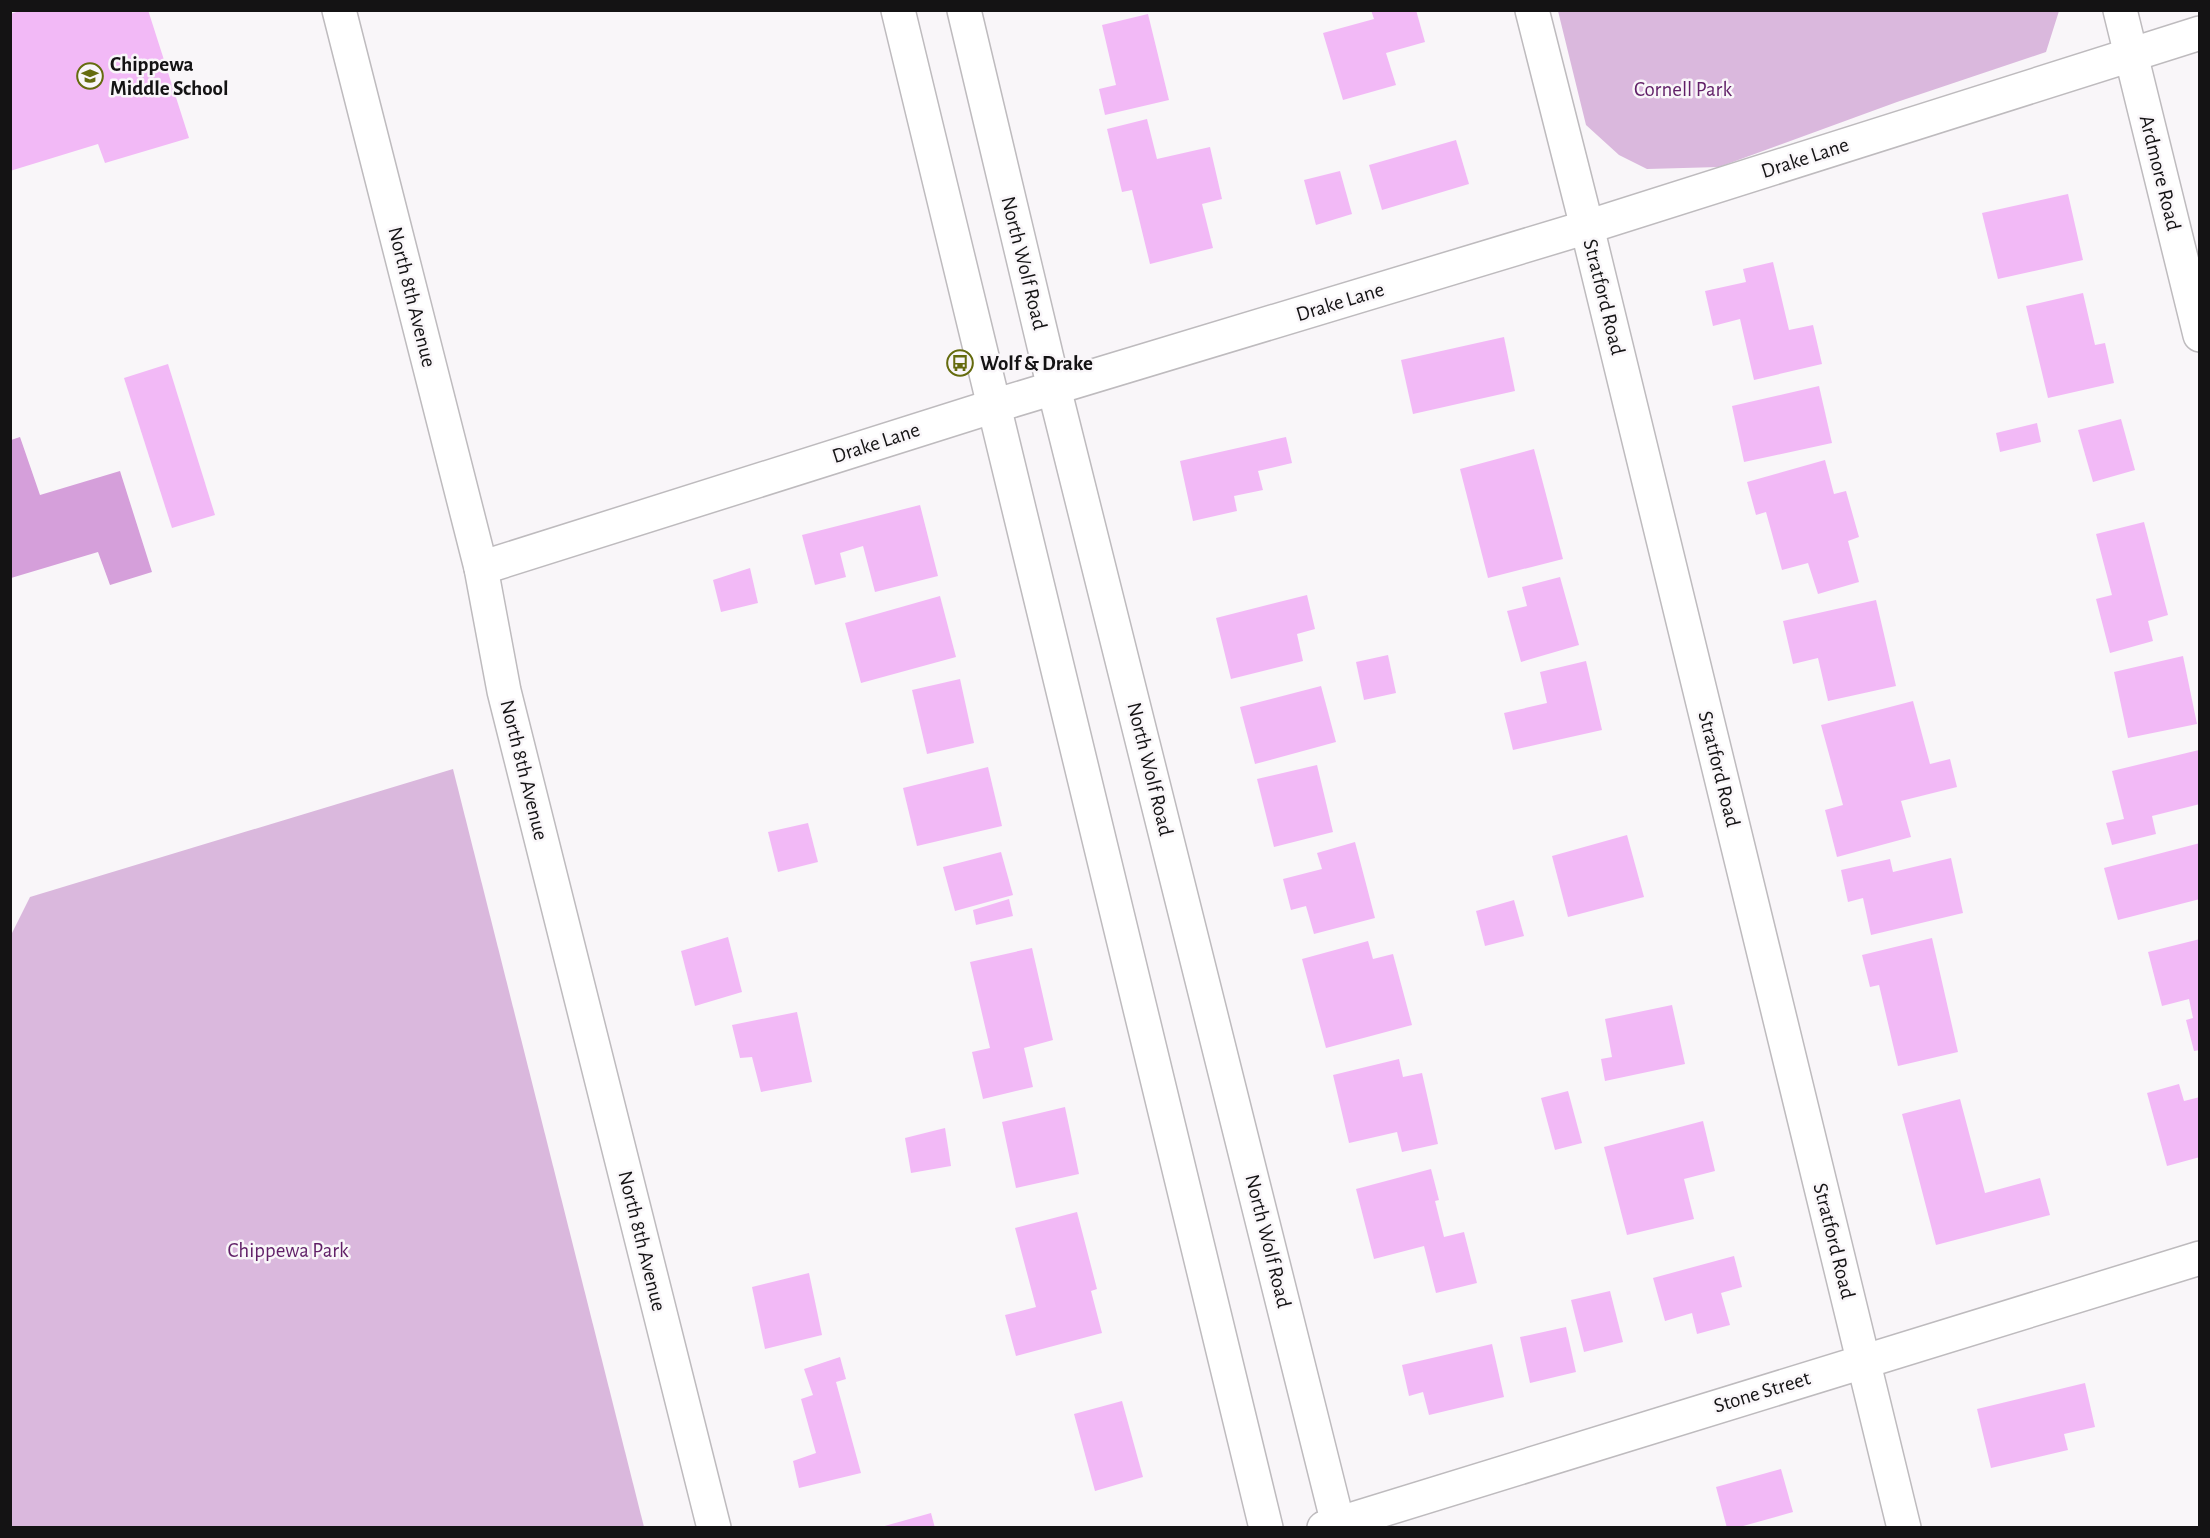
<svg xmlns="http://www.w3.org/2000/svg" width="2210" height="1538" font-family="'Alegreya Sans',sans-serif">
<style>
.green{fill:#dab8dd}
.water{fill:#d59fda}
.building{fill:#f2b9f6}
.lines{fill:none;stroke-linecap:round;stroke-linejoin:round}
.minor-casing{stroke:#bebbbe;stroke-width:36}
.secondary-casing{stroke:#bebbbe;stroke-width:36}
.minor{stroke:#fff;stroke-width:33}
.secondary{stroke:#fff;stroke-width:33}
.labels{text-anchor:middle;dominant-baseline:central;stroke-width:5;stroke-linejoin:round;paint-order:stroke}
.poi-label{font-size:21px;font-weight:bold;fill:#141314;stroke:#f9f6f9;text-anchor:start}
.park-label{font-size:21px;fill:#601f67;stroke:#f9f6f9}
.street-label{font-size:21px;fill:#141314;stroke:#f9f6f9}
</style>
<rect width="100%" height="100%" fill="#f9f6f9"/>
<g class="green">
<polygon points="1558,11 1558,10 2059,11 2046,52 1897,102 1719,167 1647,169 1619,155 1586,125"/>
<polygon points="453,769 644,1527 11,1527 10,937 30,897"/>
</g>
<polygon class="water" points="20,437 40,495 120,471 152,572 110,585 98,552 11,578 11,440"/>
<g class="building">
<polygon points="23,10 148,10 189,138 105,163 98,144 10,171 10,14"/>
<polygon points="1371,10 1416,10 1425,42 1386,53 1396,85 1343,100 1323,33 1374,19"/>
<polygon points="1148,14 1169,100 1105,115 1099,89 1116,85 1102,25"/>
<polygon points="1147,119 1157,159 1210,147 1222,199 1202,204 1213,248 1150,264 1132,190 1122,192 1107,129"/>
<polygon points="1456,140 1469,184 1382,210 1369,165"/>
<polygon points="1340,171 1352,214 1316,225 1304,180"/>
<polygon points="2068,194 2083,260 1998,279 1982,213"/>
<polygon points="1773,262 1789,330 1813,325 1822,364 1754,380 1740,319 1713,326 1705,291 1746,282 1743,269"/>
<polygon points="2083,293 2095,345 2105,343 2114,383 2048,398 2026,306"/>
<polygon points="1504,337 1515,391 1413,414 1401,360"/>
<polygon points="168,364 215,515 172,528 124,378"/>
<polygon points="1819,386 1832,443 1744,462 1732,406"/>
<polygon points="2121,419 2135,470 2093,482 2078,430"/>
<polygon points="2037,423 2041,442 2000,452 1996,433"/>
<polygon points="1286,437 1292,463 1258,471 1263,490 1234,496 1237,511 1193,521 1180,461"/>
<polygon points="1534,449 1563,559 1488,578 1460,469"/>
<polygon points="1825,460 1834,494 1846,491 1859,537 1848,541 1859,582 1818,594 1808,563 1782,570 1766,512 1756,515 1747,482"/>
<polygon points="920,505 938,576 875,592 863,546 840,553 846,577 815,585 802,535"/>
<polygon points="2144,522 2168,615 2148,621 2153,641 2110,653 2096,599 2112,595 2096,534"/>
<polygon points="750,568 758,603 721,612 713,580"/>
<polygon points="1560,577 1579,645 1521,662 1507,611 1527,606 1522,587"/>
<polygon points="1307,595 1315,629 1297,634 1303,661 1231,679 1216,618"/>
<polygon points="940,596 956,657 861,683 845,623"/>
<polygon points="1876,600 1896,686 1828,701 1818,658 1793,664 1783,621"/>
<polygon points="1388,655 1396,693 1364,700 1356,662"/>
<polygon points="2183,656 2197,724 2128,738 2114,672"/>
<polygon points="1586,661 1602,730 1513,750 1504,713 1547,703 1540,672"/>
<polygon points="960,679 974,743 927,754 912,690"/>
<polygon points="1321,686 1336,742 1255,764 1240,707"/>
<polygon points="1913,701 1930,764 1950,759 1957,787 1901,801 1911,837 1837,857 1825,810 1843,805 1821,725"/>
<polygon points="2199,750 2200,804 2152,816 2156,834 2112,845 2106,823 2124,819 2112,771"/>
<polygon points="1317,765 1333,832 1274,847 1257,779"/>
<polygon points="988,767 1002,826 917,846 903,788"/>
<polygon points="808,823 818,862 778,872 768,832"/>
<polygon points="1627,835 1644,897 1568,917 1552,856"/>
<polygon points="1355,842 1375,918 1314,934 1306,906 1291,910 1283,879 1322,869 1317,853"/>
<polygon points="2200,843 2200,899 2118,920 2104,868"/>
<polygon points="1001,852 1013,895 955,911 943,867"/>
<polygon points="1951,858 1963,913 1871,935 1863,898 1848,902 1841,870 1890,859 1893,872"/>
<polygon points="1009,899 1013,916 976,925 973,910"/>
<polygon points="1514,900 1524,936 1485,946 1476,911"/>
<polygon points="728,937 742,992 695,1006 681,951"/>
<polygon points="1932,938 1958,1052 1898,1066 1879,985 1870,987 1862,955"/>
<polygon points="2200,939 2200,1050 2194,1051 2186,1020 2193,1018 2189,999 2162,1006 2148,952"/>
<polygon points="1368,941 1373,959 1393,954 1412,1025 1326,1048 1302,959"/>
<polygon points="1032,948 1053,1040 1024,1048 1033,1087 983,1099 972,1052 990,1048 970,962"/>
<polygon points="1672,1005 1685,1064 1605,1081 1601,1059 1612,1057 1605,1019"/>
<polygon points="797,1012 812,1082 761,1092 752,1057 740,1058 732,1025"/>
<polygon points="1399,1059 1403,1077 1422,1073 1438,1144 1402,1152 1397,1132 1349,1143 1333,1075"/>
<polygon points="2179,1084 2184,1101 2200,1097 2200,1157 2167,1166 2147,1093"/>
<polygon points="1568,1091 1582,1143 1555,1150 1541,1098"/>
<polygon points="1960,1099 1985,1193 2040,1178 2050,1215 1936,1245 1902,1114"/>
<polygon points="1065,1107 1079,1174 1016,1188 1002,1122"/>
<polygon points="1703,1121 1715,1171 1684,1179 1694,1219 1627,1235 1604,1147"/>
<polygon points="945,1128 951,1166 911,1173 905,1138"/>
<polygon points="1431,1169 1439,1200 1435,1201 1444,1237 1464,1232 1477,1283 1436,1293 1424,1246 1374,1259 1356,1189"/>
<polygon points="1077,1212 1097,1289 1091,1291 1102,1333 1016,1356 1005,1315 1036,1307 1015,1228"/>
<polygon points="1734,1256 1742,1287 1721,1293 1730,1325 1697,1334 1692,1313 1665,1321 1653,1278"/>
<polygon points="809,1273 822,1335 765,1349 752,1287"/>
<polygon points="1610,1291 1623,1342 1584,1352 1571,1300"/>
<polygon points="1566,1327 1576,1372 1530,1383 1520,1337"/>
<polygon points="1492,1344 1504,1397 1429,1415 1423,1392 1409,1396 1402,1365"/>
<polygon points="840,1357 846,1379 836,1382 861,1473 799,1488 793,1461 816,1453 801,1399 813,1395 804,1369"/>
<polygon points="2085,1383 2095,1427 2064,1434 2068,1450 1991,1468 1977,1409"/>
<polygon points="1122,1401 1143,1477 1095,1491 1074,1414"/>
<polygon points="1781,1469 1793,1512 1736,1528 1727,1528 1716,1487"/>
<polygon points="931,1513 935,1528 881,1528 881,1527"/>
</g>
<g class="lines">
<g class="minor-casing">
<g id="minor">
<polyline points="339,10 481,568 504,691 714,1528"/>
<polyline points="1532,10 1587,227 1904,1528"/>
<polyline points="2120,10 2200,335"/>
<polyline points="481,568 994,406 1587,227 2200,33"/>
<polyline points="1324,1528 2200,1258"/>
</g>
</g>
<g class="secondary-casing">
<g id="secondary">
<polyline points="898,10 1266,1528"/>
<polyline points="964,10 1054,388 1339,1528"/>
</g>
</g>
<use href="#minor" class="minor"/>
<use href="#secondary" class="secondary"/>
</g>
<defs>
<g id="school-ring" transform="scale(1.35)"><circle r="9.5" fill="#f9f6f9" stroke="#656b0e" stroke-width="1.5"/><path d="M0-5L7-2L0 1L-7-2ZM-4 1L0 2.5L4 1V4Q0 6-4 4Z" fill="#656b0e"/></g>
<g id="bus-ring" transform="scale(1.35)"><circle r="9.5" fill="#f9f6f9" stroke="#656b0e" stroke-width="1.5"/><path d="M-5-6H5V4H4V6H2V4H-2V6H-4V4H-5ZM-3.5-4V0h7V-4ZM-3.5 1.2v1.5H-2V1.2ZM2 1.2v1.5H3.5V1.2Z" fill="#656b0e"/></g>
</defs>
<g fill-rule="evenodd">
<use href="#school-ring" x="90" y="76"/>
<use href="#bus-ring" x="960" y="363"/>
</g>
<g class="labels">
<g class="poi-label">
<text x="110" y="64">Chippewa<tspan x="110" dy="24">Middle School</tspan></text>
<text x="980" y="363">Wolf &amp; Drake</text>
</g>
<g class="park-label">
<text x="1683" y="89">Cornell Park</text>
<text x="288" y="1250">Chippewa Park</text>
</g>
<g class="street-label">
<text transform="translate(1805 158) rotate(-18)">Drake Lane</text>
<text transform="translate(2160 173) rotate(76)">Ardmore Road</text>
<text transform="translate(1024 263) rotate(76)">North Wolf Road</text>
<text transform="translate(412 297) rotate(76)">North 8th Avenue</text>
<text transform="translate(1604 297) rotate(76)">Stratford Road</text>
<text transform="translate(1340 302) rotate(-17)">Drake Lane</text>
<text transform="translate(876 443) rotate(-18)">Drake Lane</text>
<text transform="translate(1150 769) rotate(76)">North Wolf Road</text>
<text transform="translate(1719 769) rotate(76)">Stratford Road</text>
<text transform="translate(524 770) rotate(76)">North 8th Avenue</text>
<text transform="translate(642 1241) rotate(76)">North 8th Avenue</text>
<text transform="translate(1268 1241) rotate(76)">North Wolf Road</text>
<text transform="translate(1834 1241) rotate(76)">Stratford Road</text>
<text transform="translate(1762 1392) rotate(-17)">Stone Street</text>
</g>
</g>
<rect width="2210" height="1538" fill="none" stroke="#141314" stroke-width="24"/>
</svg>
